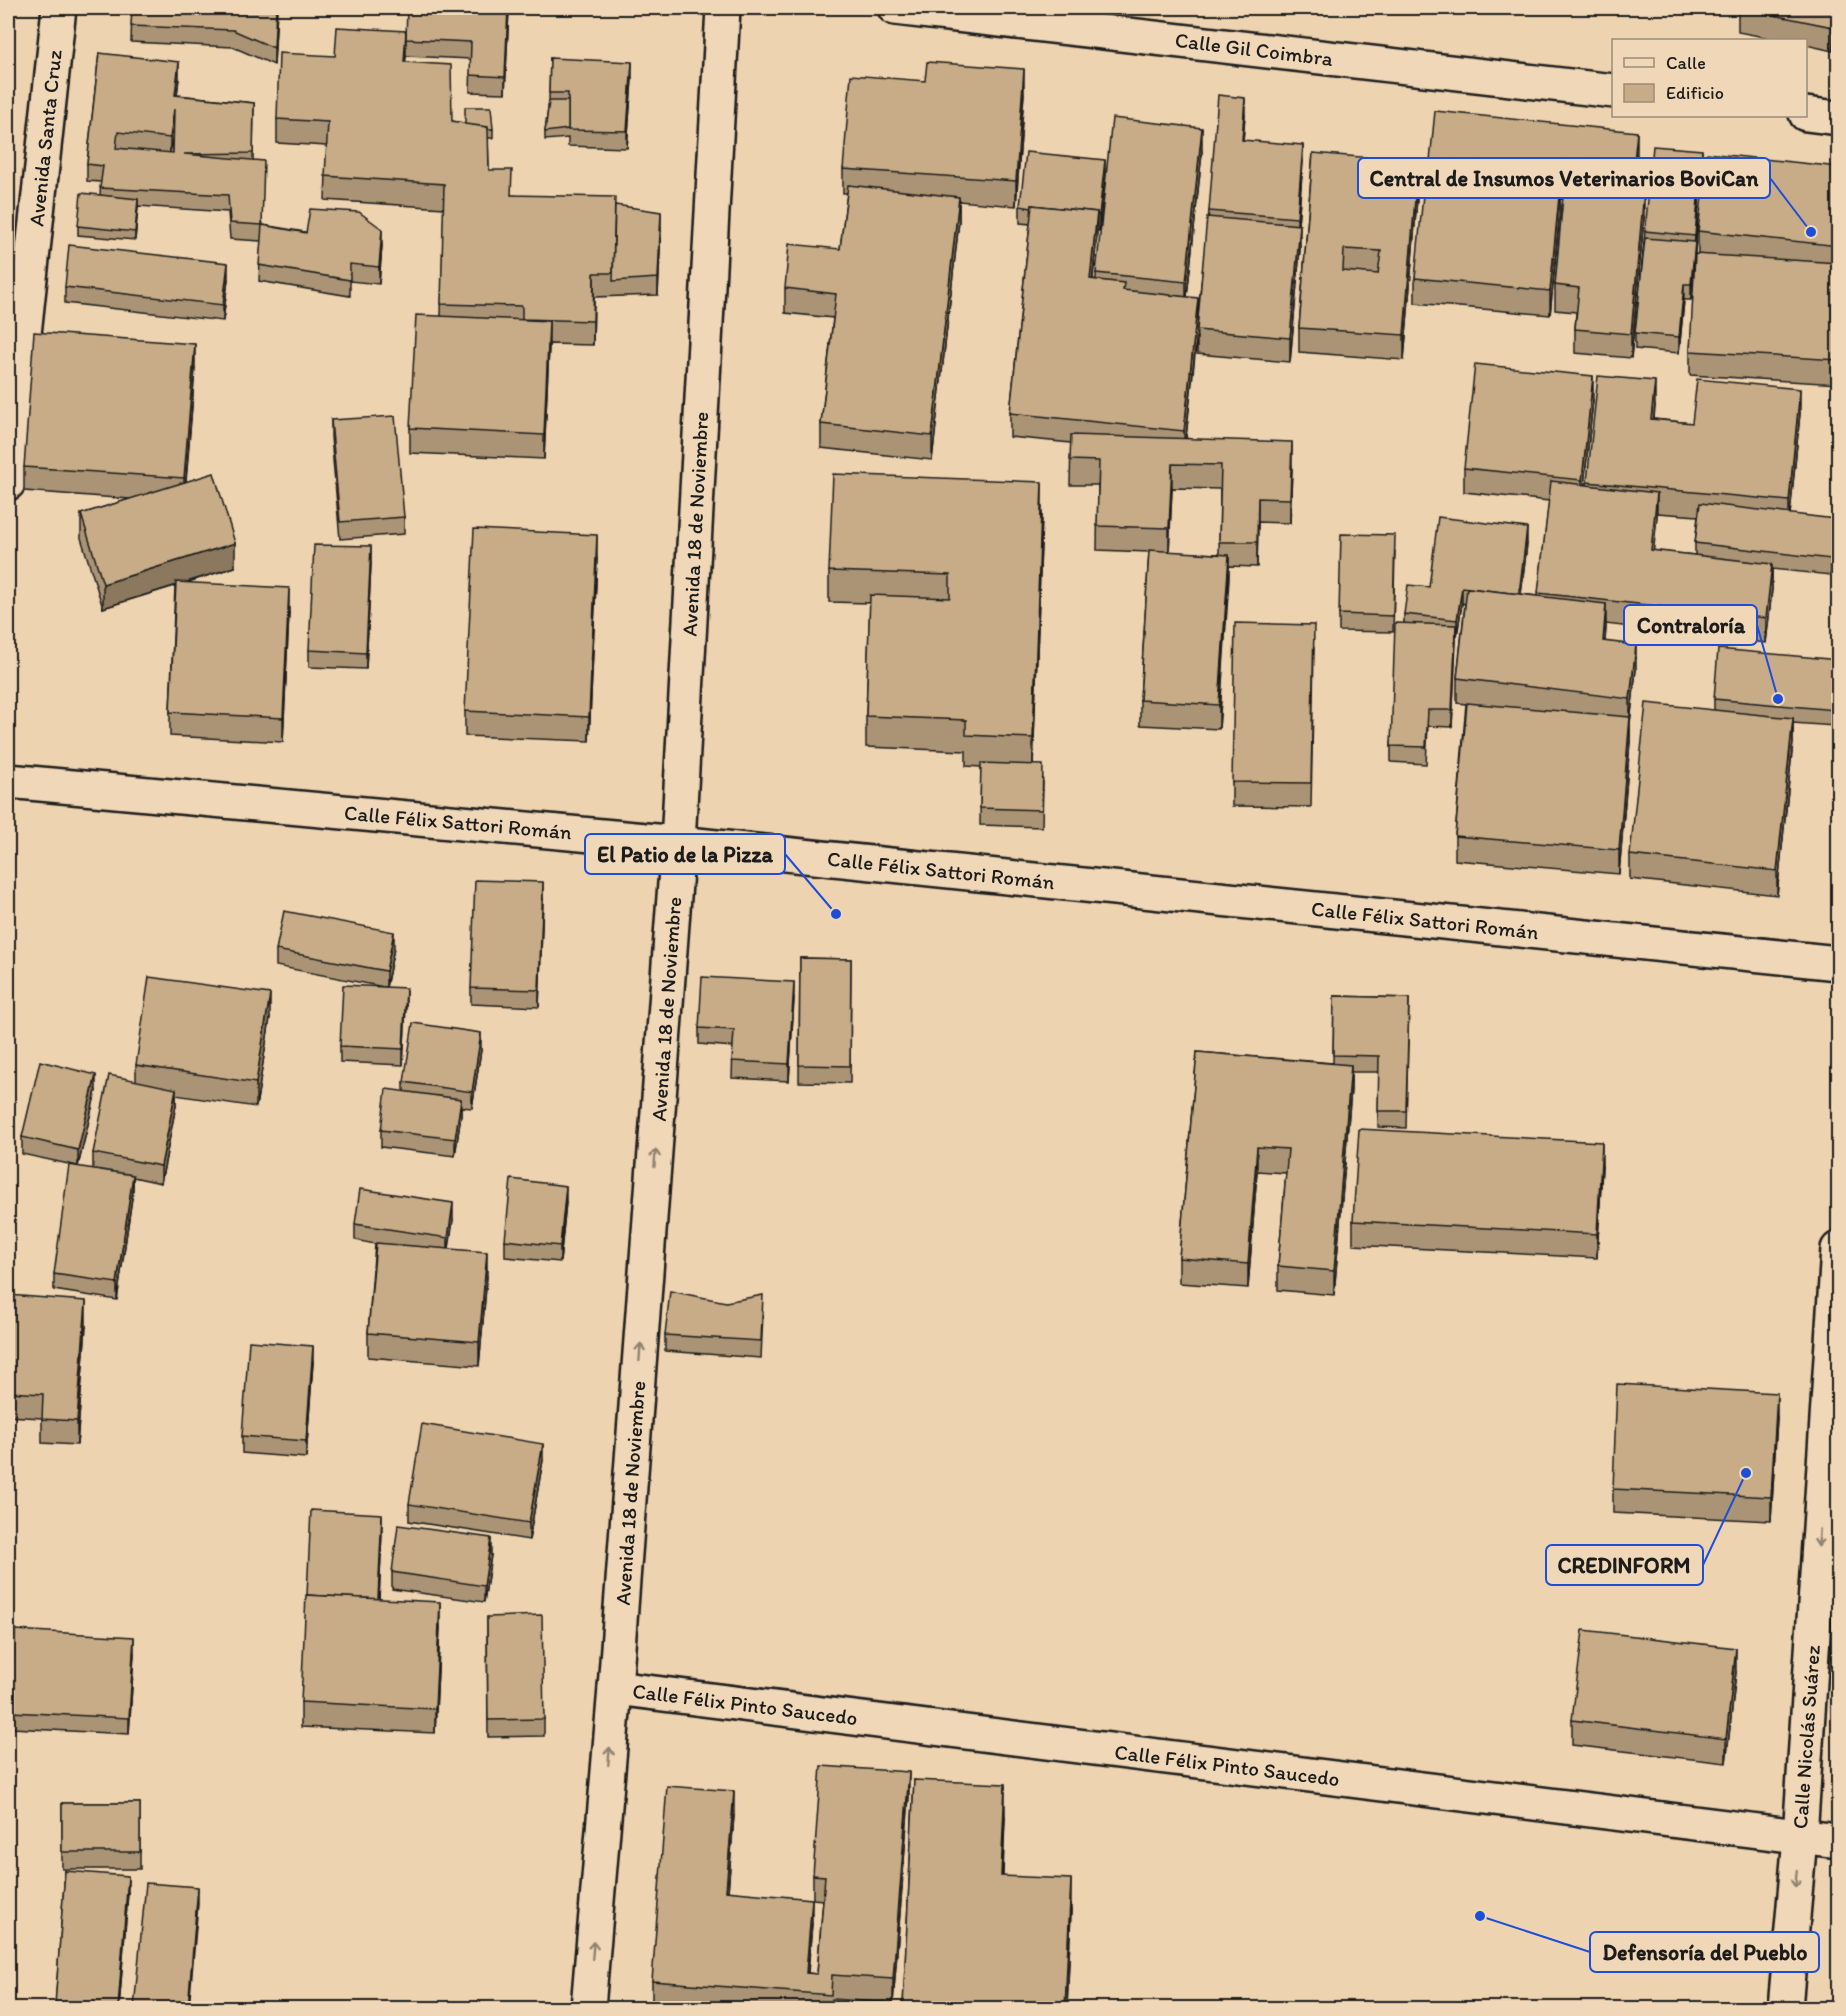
<svg xmlns="http://www.w3.org/2000/svg" width="1846" height="2016" font-family="Itim,sans-serif">
<style>
.lines{fill:none;stroke-linecap:round;stroke-linejoin:round}
.minor-casing{stroke:#1c1c1c;stroke-width:38}
.tertiary-casing{stroke:#1c1c1c;stroke-width:38}
.secondary-casing{stroke:#1c1c1c;stroke-width:38}
.minor{stroke:#efd7b7;stroke-width:33}
.tertiary{stroke:#efd7b7;stroke-width:33}
.secondary{stroke:#efd7b7;stroke-width:33}
.wall{fill:#ab9474;stroke:#1c1c1c;stroke-width:1.5;fill-rule:evenodd}
.shaded-wall{fill:#8b785e;stroke:#1c1c1c;stroke-width:1.5}
.building{fill:#c7ac87;stroke:#1c1c1c;stroke-width:1.5;fill-rule:evenodd}
.oneway{stroke:#908371}
.labels{text-anchor:middle;dominant-baseline:central;stroke-width:4.5;stroke-linejoin:round;paint-order:stroke}
.street-label{font-size:21px;fill:#1c1c1c;stroke:#efd7b7}
.leader{fill:none;stroke:#1d4ed8;stroke-width:2}
.callout-dot{fill:#1d4ed8;stroke:#efd7b7;stroke-width:2}
.callout{fill:#efd7b7;stroke:#1d4ed8;stroke-width:2}
.callout-label{font-size:22px;text-anchor:middle;font-weight:bold;fill:#1c1c1c}
</style>
<rect width="100%" height="100%" fill="#eed3b0"/>
<filter id="ink" filterUnits="userSpaceOnUse"><feTurbulence type="fractalNoise" baseFrequency=".0167" numOctaves="2"/><feDisplacementMap in="SourceGraphic" scale="12" xChannelSelector="R" yChannelSelector="G"/><feConvolveMatrix kernelMatrix="1 2 1 2 8 2 1 2 1" color-interpolation-filters="sRGB"/></filter>
<g filter="url(#ink)">
<g class="lines">
<g class="minor-casing">
<g id="minor">
<polyline points="8,781 678,843 1838,963"/>
<polyline points="615,1688 1838,1841"/>
<polyline points="588,2008 615,1688 678,843 723,8"/>
<polyline points="1785,2008 1800,1837 1838,1249"/>
</g>
</g>
<g class="tertiary-casing">
<g id="tertiary">
<polyline points="895,8 1614,91"/>
<polyline points="1806,114 1838,118"/>
</g>
</g>
<g class="secondary-casing">
<polyline id="secondary" points="8,483 59,8"/>
</g>
<use href="#minor" class="minor"/>
<use href="#tertiary" class="tertiary"/>
<use href="#secondary" class="secondary"/>
</g>
<g class="wall">
<polygon points="132,8 277,8 274,65 233,47 131,42"/>
<polygon points="509,8 505,93 470,92 471,59 406,56 405,62 452,121 493,129 493,138 488,138 489,170 512,195 615,205 661,228 658,295 594,297 593,345 549,344 544,459 410,453 410,428 441,316 444,208 325,200 327,146 277,143 277,119 335,56 406,31"/>
<polygon points="1738,8 1837,8 1833,51 1806,45 1806,40 1780,40 1738,32"/>
<path d="M99 53 179 78 177 95 254 103 253 160 263 225 382 245 379 284 350 281V296L259 281 261 241 230 239 228 212 138 206 135 240 78 235V226L100 195 101 182 87 181V164ZM173 132V153H170Z"/>
<polygon points="550,58 632,78 627,148 568,146 568,138 545,140 545,132 549,101"/>
<polygon points="1024,93 1016,206 959,201 959,221 932,460 821,448 821,424 833,318 785,313 785,288 840,249 847,193 843,193 843,169"/>
<path d="M1245 114 1243 140 1303 161 1298 225 1300 249 1290 362 1197 354V336L1186 438 1292 466 1290 523 1258 522 1257 567 1229 566 1219 729 1140 725V700L1149 552 1097 550 1098 485H1070L1071 443 1010 437V413L1030 224 1020 223V206L1105 177 1099 231H1097L1093 279 1096 280V273L1202 152 1187 297 1198 312 1209 211ZM1172 488 1220 489 1219 554 1169 552Z"/>
<polygon points="1313,153 1418,186 1404,360 1299,352 1299,328"/>
<polygon points="1637,156 1633,191 1644,217 1631,358 1575,353 1575,329 1576,312 1555,310 1555,285 1563,199 1560,199 1560,210 1550,315 1415,303 1415,278 1430,174 1430,161"/>
<polygon points="1702,167 1691,300 1684,300 1679,353 1635,349 1635,333 1645,231"/>
<polygon points="1839,167 1839,384 1690,375 1690,351 1698,254 1698,231"/>
<polygon points="228,279 223,321 65,303 65,287"/>
<polygon points="195,368 186,482 235,567 185,583 289,612 283,742 170,736 170,712 175,586 103,608 81,538 81,514 130,499 24,491 24,467"/>
<path d="M1593 400 1584 485H1587V482L1655 406 1654 419 1692 423 1800 413 1790 514 1835 535 1831 575 1772 569V589L1766 643 1606 624 1605 641 1636 669 1630 723V741L1619 874 1455 860V836L1466 704 1457 703V678L1465 604 1462 603 1457 636H1456L1452 727 1428 726 1426 764 1391 762V746L1404 623V614L1429 587 1527 544 1521 594 1538 596 1549 501 1464 492V468ZM1657 513 1698 516 1695 543V555L1653 551Z"/>
<polygon points="331,420 404,517 404,534 340,539 331,437"/>
<polygon points="1042,514 1033,765 1043,782 1042,827 980,825 981,767 966,766 966,751 866,747 866,716 870,603 829,602 829,571"/>
<polygon points="1395,552 1393,632 1339,631 1339,614"/>
<polygon points="597,559 589,741 465,736 465,711"/>
<polygon points="371,563 366,669 309,667 309,650"/>
<polygon points="1314,649 1311,807 1232,806 1232,782"/>
<polygon points="1839,660 1839,683 1835,726 1793,723 1793,742 1777,895 1630,879 1630,855 1714,710 1714,699"/>
<polygon points="543,899 539,1007 471,1004 471,988"/>
<polygon points="394,948 386,987 406,1004 403,1065 340,1062 340,1046 384,987 276,966 276,950"/>
<polygon points="800,958 851,959 850,1083 799,1082"/>
<polygon points="1334,996 1409,998 1406,1128 1378,1127 1379,1072 1351,1072 1351,1089 1334,1295 1278,1290 1278,1266 1286,1173 1257,1171 1248,1288 1179,1283 1179,1258 1197,1052 1333,1063"/>
<polygon points="794,998 789,1081 732,1078 733,1047 699,1044 699,1028"/>
<polygon points="270,1018 256,1107 176,1095 176,1105 161,1183 133,1177 133,1191 117,1300 54,1290 54,1274 93,1169 93,1153 136,1081 136,1065"/>
<polygon points="481,1050 472,1108 461,1107 461,1115 455,1156 381,1147 381,1130 404,1092 404,1082"/>
<polygon points="96,1091 78,1166 22,1154 22,1137"/>
<polygon points="1602,1166 1597,1258 1353,1245 1353,1221"/>
<polygon points="566,1202 560,1262 505,1257 505,1240"/>
<polygon points="453,1219 449,1249 487,1276 479,1366 368,1357 368,1333 375,1244 355,1240 355,1224"/>
<polygon points="8,1295 86,1325 77,1445 42,1443 42,1418 8,1416"/>
<polygon points="726,1302 763,1312 761,1358 665,1351 665,1335"/>
<polygon points="313,1362 306,1458 242,1453 242,1436"/>
<polygon points="1777,1417 1771,1521 1613,1513 1613,1489"/>
<polygon points="543,1460 529,1540 409,1521 409,1504"/>
<polygon points="382,1530 379,1599 440,1626 435,1733 301,1727 301,1702"/>
<polygon points="491,1555 484,1602 392,1589 392,1572"/>
<polygon points="487,1617 544,1719 544,1736 488,1737"/>
<polygon points="134,1653 129,1734 11,1728 11,1712"/>
<polygon points="1736,1672 1726,1763 1572,1745 1572,1720"/>
<polygon points="914,1780 1005,1816 1003,1876 1071,1910 1067,2008 903,2008"/>
<polygon points="909,1796 893,2003 832,1999 832,2008 699,2008 652,2005 652,1981 734,1815 728,1892 812,1923 808,1973 817,1974 823,1900 813,1899 813,1875"/>
<rect x="62" y="1803" width="78" height="66"/>
<polygon points="65,1871 128,1892 119,2008 55,2008"/>
</g>
<g class="shaded-wall">
<polygon points="276,8 277,8 274,65 274,48"/>
<polygon points="508,8 509,8 505,93 505,77"/>
<polygon points="1835,8 1837,8 1833,51 1833,27"/>
<polygon points="406,31 406,56 404,86 404,62"/>
<polygon points="179,62 179,78 175,111 175,95"/>
<polygon points="632,62 632,78 627,148 627,131"/>
<polygon points="1024,69 1024,93 1016,206 1016,181"/>
<polygon points="1245,98 1245,114 1242,156 1242,140"/>
<polygon points="174,109 174,126 170,154 170,138"/>
<polygon points="1202,128 1202,152 1186,306 1186,282"/>
<polygon points="1637,132 1637,156 1632,206 1632,182"/>
<polygon points="1303,145 1303,161 1297,235 1297,218"/>
<polygon points="1702,150 1702,167 1691,300 1691,284"/>
<polygon points="1105,160 1105,177 1099,231 1099,215"/>
<polygon points="1418,162 1418,186 1404,360 1404,335"/>
<polygon points="1560,186 1560,210 1550,315 1550,291"/>
<polygon points="1644,192 1644,217 1631,358 1631,334"/>
<polygon points="959,197 959,221 932,460 932,436"/>
<polygon points="138,199 138,207 135,240 135,232"/>
<polygon points="661,212 661,228 658,295 658,278"/>
<polygon points="1097,212 1097,236 1090,303 1090,279"/>
<polygon points="1300,225 1300,249 1290,362 1290,338"/>
<polygon points="382,229 382,245 379,284 379,267"/>
<polygon points="228,263 228,279 223,321 223,305"/>
<polygon points="594,273 594,297 593,345 593,321"/>
<polygon points="1684,284 1684,300 1679,353 1679,337"/>
<polygon points="1198,298 1198,322 1184,455 1184,431"/>
<polygon points="549,321 549,346 544,459 544,435"/>
<polygon points="195,344 195,368 184,503 184,478"/>
<polygon points="1593,376 1593,400 1582,504 1582,480"/>
<polygon points="1655,381 1655,406 1651,443 1651,419"/>
<polygon points="1800,389 1800,413 1789,525 1789,501"/>
<polygon points="1292,442 1292,466 1290,523 1290,499"/>
<polygon points="1172,464 1172,488 1169,553 1169,528"/>
<polygon points="1042,482 1042,514 1033,769 1033,738"/>
<polygon points="1657,493 1657,517 1651,575 1651,550"/>
<polygon points="1258,498 1258,522 1257,567 1257,542"/>
<polygon points="1835,519 1835,535 1831,575 1831,559"/>
<polygon points="1527,528 1527,544 1519,611 1519,595"/>
<polygon points="597,535 597,559 589,741 589,717"/>
<polygon points="235,543 235,567 103,608 103,584"/>
<polygon points="371,546 371,563 366,669 366,653"/>
<polygon points="1229,555 1229,579 1219,729 1219,705"/>
<polygon points="1772,564 1772,589 1766,643 1766,618"/>
<polygon points="1462,587 1462,603 1457,636 1457,620"/>
<polygon points="289,588 289,612 283,742 283,718"/>
<polygon points="1606,604 1606,628 1603,665 1603,641"/>
<polygon points="1456,625 1456,642 1452,727 1452,710"/>
<polygon points="1636,645 1636,669 1630,723 1630,741 1619,874 1619,850 1630,717 1630,699"/>
<polygon points="1839,666 1839,683 1835,726 1835,710"/>
<polygon points="1793,718 1793,742 1777,895 1777,871"/>
<polygon points="543,882 543,899 539,1007 539,990"/>
<polygon points="394,932 394,948 386,987 386,971"/>
<polygon points="794,982 794,998 789,1081 789,1064"/>
<polygon points="406,988 406,1004 403,1065 403,1049"/>
<polygon points="270,994 270,1018 256,1107 256,1083"/>
<polygon points="481,1033 481,1050 472,1108 472,1092"/>
<polygon points="1351,1065 1351,1089 1334,1295 1334,1271"/>
<polygon points="96,1075 96,1091 78,1166 78,1150"/>
<polygon points="176,1089 176,1105 161,1183 161,1166"/>
<polygon points="461,1099 461,1115 455,1156 455,1139"/>
<polygon points="1602,1142 1602,1166 1597,1258 1597,1234"/>
<polygon points="1257,1147 1257,1171 1248,1288 1248,1264"/>
<polygon points="133,1175 133,1191 117,1300 117,1283"/>
<polygon points="566,1186 566,1202 560,1262 560,1246"/>
<polygon points="453,1203 453,1219 448,1254 448,1238"/>
<polygon points="487,1252 487,1276 479,1366 479,1342"/>
<polygon points="86,1301 86,1325 77,1445 77,1421"/>
<polygon points="313,1346 313,1362 306,1458 306,1441"/>
<polygon points="1777,1393 1777,1417 1771,1521 1771,1497"/>
<polygon points="543,1444 543,1460 529,1540 529,1523"/>
<polygon points="382,1514 382,1530 378,1623 378,1606"/>
<polygon points="491,1538 491,1555 484,1602 484,1586"/>
<polygon points="440,1602 440,1626 435,1733 435,1709"/>
<polygon points="134,1637 134,1653 129,1734 129,1718"/>
<polygon points="1736,1648 1736,1672 1726,1763 1726,1739"/>
<polygon points="909,1772 909,1796 893,2003 893,1979"/>
<polygon points="1005,1784 1005,1816 1001,1907 1001,1876"/>
<polygon points="734,1791 734,1815 726,1916 726,1891"/>
<polygon points="128,1876 128,1892 119,2008 118,2008"/>
<polygon points="1071,1879 1071,1910 1067,2008 1065,2008"/>
<polygon points="198,1887 198,1904 189,2008 188,2008"/>
<polygon points="812,1899 812,1923 806,1993 806,1973"/>
</g>
<g class="building">
<polygon points="132,8 276,8 274,48 233,30 131,26"/>
<polygon points="407,8 508,8 505,77 470,75 471,42 406,39"/>
<polygon points="1738,8 1835,8 1833,27"/>
<polygon points="337,27 406,31 404,62 451,65 452,121 488,127 489,170 512,170 511,195 615,197 613,273 594,273 593,321 522,319 522,306 441,304 444,184 325,176 328,122 277,119 279,53 335,56"/>
<path d="M99 53 179 62 175 95 254 103 253 153 184 154 264 161 262 225 230 223 228 195 100 188 103 166 87 164ZM174 109 173 153 116 148 118 132 170 138Z"/>
<polygon points="550,58 632,62 627,131 568,130 568,93 549,93"/>
<polygon points="927,62 1024,69 1016,181 843,169 851,75 925,81"/>
<polygon points="1218,95 1245,98 1242,140 1303,145 1297,218 1209,211"/>
<polygon points="549,101 568,101 568,129 545,132"/>
<polygon points="465,107 491,107 493,129 488,129 488,127 465,124"/>
<polygon points="1435,111 1637,132 1632,182 1430,161"/>
<polygon points="1112,118 1202,128 1186,282 1096,273"/>
<polygon points="1653,146 1702,150 1695,236 1645,231"/>
<polygon points="1026,152 1105,160 1099,215 1097,215 1097,212 1032,205 1032,208 1020,206"/>
<path d="M1313 153 1418 162 1404 335 1299 328ZM1344 249 1381 251 1378 274 1343 271Z"/>
<polygon points="1707,153 1839,167 1839,246 1698,231"/>
<polygon points="1425,174 1560,186 1550,291 1415,278"/>
<polygon points="848,185 959,197 932,436 821,424 836,294 785,288 789,244 840,249"/>
<polygon points="1564,185 1644,192 1631,334 1575,329 1579,288 1555,285"/>
<polygon points="81,193 138,199 135,232 78,226"/>
<polygon points="615,205 661,212 658,278 613,281"/>
<polygon points="1032,205 1097,212 1090,279 1124,283 1123,290 1198,298 1184,431 1010,413"/>
<polygon points="310,209 359,212 382,229 379,267 350,264 350,280 259,265 262,225 306,233"/>
<polygon points="1207,217 1300,225 1290,338 1197,330"/>
<polygon points="1645,238 1695,242 1691,284 1684,284 1679,337 1635,333"/>
<polygon points="69,245 228,263 223,305 65,287"/>
<polygon points="1695,254 1839,263 1839,360 1690,351"/>
<polygon points="416,315 549,321 544,435 410,428"/>
<polygon points="34,332 195,344 184,478 24,467"/>
<polygon points="1475,364 1593,376 1582,480 1464,468"/>
<polygon points="1598,376 1655,381 1651,419 1692,423 1697,379 1800,389 1789,501 1587,482"/>
<polygon points="395,416 404,517 340,522 331,420"/>
<polygon points="1071,435 1292,442 1290,499 1258,498 1257,542 1219,542 1221,465 1172,464 1169,528 1097,526 1099,461 1070,460"/>
<polygon points="214,473 235,543 103,584 81,514"/>
<polygon points="833,474 1042,482 1033,738 966,735 966,720 866,716 870,595 950,598 950,575 829,571"/>
<polygon points="1551,481 1657,493 1651,550 1772,564 1766,618 1538,593"/>
<polygon points="1700,503 1835,519 1831,559 1695,543"/>
<polygon points="1438,517 1527,528 1519,594 1462,587 1457,620 1404,614 1408,585 1429,587"/>
<polygon points="474,529 597,535 589,717 465,711"/>
<polygon points="1341,534 1395,535 1393,616 1339,614"/>
<polygon points="314,545 371,546 366,653 309,650"/>
<polygon points="1149,550 1229,555 1219,705 1140,700"/>
<polygon points="176,582 289,588 283,718 170,712"/>
<polygon points="1467,588 1606,604 1603,641 1636,645 1630,699 1457,678"/>
<polygon points="1235,623 1314,625 1311,783 1232,782"/>
<polygon points="1395,623 1456,625 1452,710 1428,710 1426,747 1391,746"/>
<polygon points="1718,649 1839,660 1835,710 1714,699"/>
<polygon points="1467,703 1630,717 1619,850 1455,836"/>
<polygon points="1646,703 1793,718 1777,871 1630,855"/>
<polygon points="981,763 1043,765 1042,810 980,808"/>
<polygon points="475,880 543,882 539,990 471,988"/>
<polygon points="284,911 394,932 386,971 276,950"/>
<polygon points="800,958 851,959 850,1066 799,1065"/>
<polygon points="149,977 270,994 256,1083 136,1065"/>
<polygon points="702,977 794,982 789,1064 732,1061 734,1030 699,1028"/>
<polygon points="343,985 406,988 403,1049 340,1046"/>
<polygon points="1334,996 1409,998 1406,1111 1378,1111 1379,1056 1333,1055"/>
<polygon points="413,1023 481,1033 472,1092 404,1082"/>
<polygon points="1197,1052 1351,1065 1334,1271 1278,1266 1288,1149 1257,1147 1248,1264 1179,1258"/>
<polygon points="40,1061 96,1075 78,1150 22,1137"/>
<polygon points="109,1075 176,1089 161,1166 93,1153"/>
<polygon points="386,1089 461,1099 455,1139 381,1130"/>
<polygon points="1359,1129 1602,1142 1597,1234 1353,1221"/>
<polygon points="69,1165 133,1175 117,1283 54,1274"/>
<polygon points="511,1179 566,1186 560,1246 505,1240"/>
<polygon points="360,1189 453,1203 448,1238 355,1224"/>
<polygon points="376,1243 487,1252 479,1342 368,1333"/>
<polygon points="670,1291 726,1302 763,1295 761,1341 665,1335"/>
<polygon points="8,1295 86,1301 77,1421 42,1419 43,1394 8,1392"/>
<polygon points="249,1341 313,1346 306,1441 242,1436"/>
<polygon points="1617,1384 1777,1393 1771,1497 1613,1489"/>
<polygon points="422,1424 543,1444 529,1523 409,1504"/>
<polygon points="311,1510 382,1514 378,1599 307,1595"/>
<polygon points="398,1525 491,1538 484,1586 392,1572"/>
<polygon points="306,1595 440,1602 435,1709 301,1702"/>
<polygon points="542,1615 544,1719 488,1720 487,1617"/>
<polygon points="15,1630 134,1637 129,1718 11,1712"/>
<polygon points="1583,1630 1736,1648 1726,1739 1572,1720"/>
<polygon points="821,1766 909,1772 893,1979 832,1975 831,1995 652,1981 667,1786 734,1791 726,1891 812,1899 806,1973 817,1974 825,1876 813,1875"/>
<polygon points="914,1780 1005,1784 1001,1876 1071,1879 1065,2008 970,2008 903,2006"/>
<rect x="62" y="1803" width="78" height="49"/>
<polygon points="65,1871 128,1876 118,2008 96,2008 55,2005"/>
<polygon points="146,1883 198,1887 188,2008 134,2008"/>
</g>
<defs><path id="oneway-shaft" d="M-6 0H5M1.5-3L5.5 0L1.5 3" fill="none" stroke-width="1.6" stroke-linecap="round" stroke-linejoin="round" transform="scale(1.5)"/></defs>
<g class="oneway">
<use href="#oneway-shaft" transform="translate(655 1158) rotate(-86)"/>
<use href="#oneway-shaft" transform="translate(640 1352) rotate(-86)"/>
<use href="#oneway-shaft" transform="translate(1819 1538) rotate(94)"/>
<use href="#oneway-shaft" transform="translate(609 1756) rotate(-85)"/>
<use href="#oneway-shaft" transform="translate(1796 1879) rotate(95)"/>
<use href="#oneway-shaft" transform="translate(593 1950) rotate(-85)"/>
</g>
</g>
<g class="labels">
<g class="street-label">
<text transform="translate(1254 49) rotate(7)">Calle Gil Coimbra</text>
<text transform="translate(45 138) rotate(-84)">Avenida Santa Cruz</text>
<text transform="translate(695 524) rotate(-87)">Avenida 18 de Noviembre</text>
<text transform="translate(458 822) rotate(5)">Calle Félix Sattori Román</text>
<text transform="translate(941 870) rotate(6)">Calle Félix Sattori Román</text>
<text transform="translate(1425 920) rotate(6)">Calle Félix Sattori Román</text>
<text transform="translate(666 1009) rotate(-86)">Avenida 18 de Noviembre</text>
<text transform="translate(630 1493) rotate(-86)">Avenida 18 de Noviembre</text>
<text transform="translate(745 1704) rotate(7)">Calle Félix Pinto Saucedo</text>
<text transform="translate(1806 1737) rotate(-86)">Calle Nicolás Suárez</text>
<text transform="translate(1227 1765) rotate(7)">Calle Félix Pinto Saucedo</text>
</g>
</g>
<path class="leader" d="M1811 232L1770 178M1778 699L1757 625M836 914L785 854M1746 1473L1703 1565M1480 1916L1590 1952"/>
<g class="callout-dot">
<circle cx="1811" cy="232" r="6"/>
<circle cx="1778" cy="699" r="6"/>
<circle cx="836" cy="914" r="6"/>
<circle cx="1746" cy="1473" r="6"/>
<circle cx="1480" cy="1916" r="6"/>
</g>
<g class="callout">
<rect x="1358" y="158" width="412" height="40" rx="6"/>
<rect x="1624" y="605" width="133" height="40" rx="6"/>
<rect x="585" y="834" width="200" height="40" rx="6"/>
<rect x="1546" y="1545" width="157" height="40" rx="6"/>
<rect x="1590" y="1932" width="229" height="40" rx="6"/>
</g>
<g class="callout-label">
<text x="1564" y="186">Central de Insumos Veterinarios BoviCan</text>
<text x="1691" y="633">Contraloría</text>
<text x="685" y="862">El Patio de la Pizza</text>
<text x="1624" y="1573">CREDINFORM</text>
<text x="1705" y="1960">Defensoría del Pueblo</text>
</g>
<rect width="1846" height="2016" fill="none" stroke="#efd7b7" stroke-width="30"/>
<rect x="15" y="15" width="1816" height="1986" fill="none" stroke="#1c1c1c" stroke-width="2" filter="url(#ink)"/>
<rect x="1612" y="39" width="195" height="78" fill="#efd7b7" stroke="#9b8c79" stroke-width="1.5"/>
<rect x="1624" y="58" width="30" height="9" fill="#efd7b7" stroke="#9b8c79" stroke-width="1.5"/>
<text x="1666" y="69" font-size="18" fill="#1c1c1c">Calle</text>
<rect x="1624" y="84" width="30" height="18" fill="#c7ac87" stroke="#9b8c79" stroke-width="1.5"/>
<text x="1666" y="99" font-size="18" fill="#1c1c1c">Edificio</text>
</svg>
